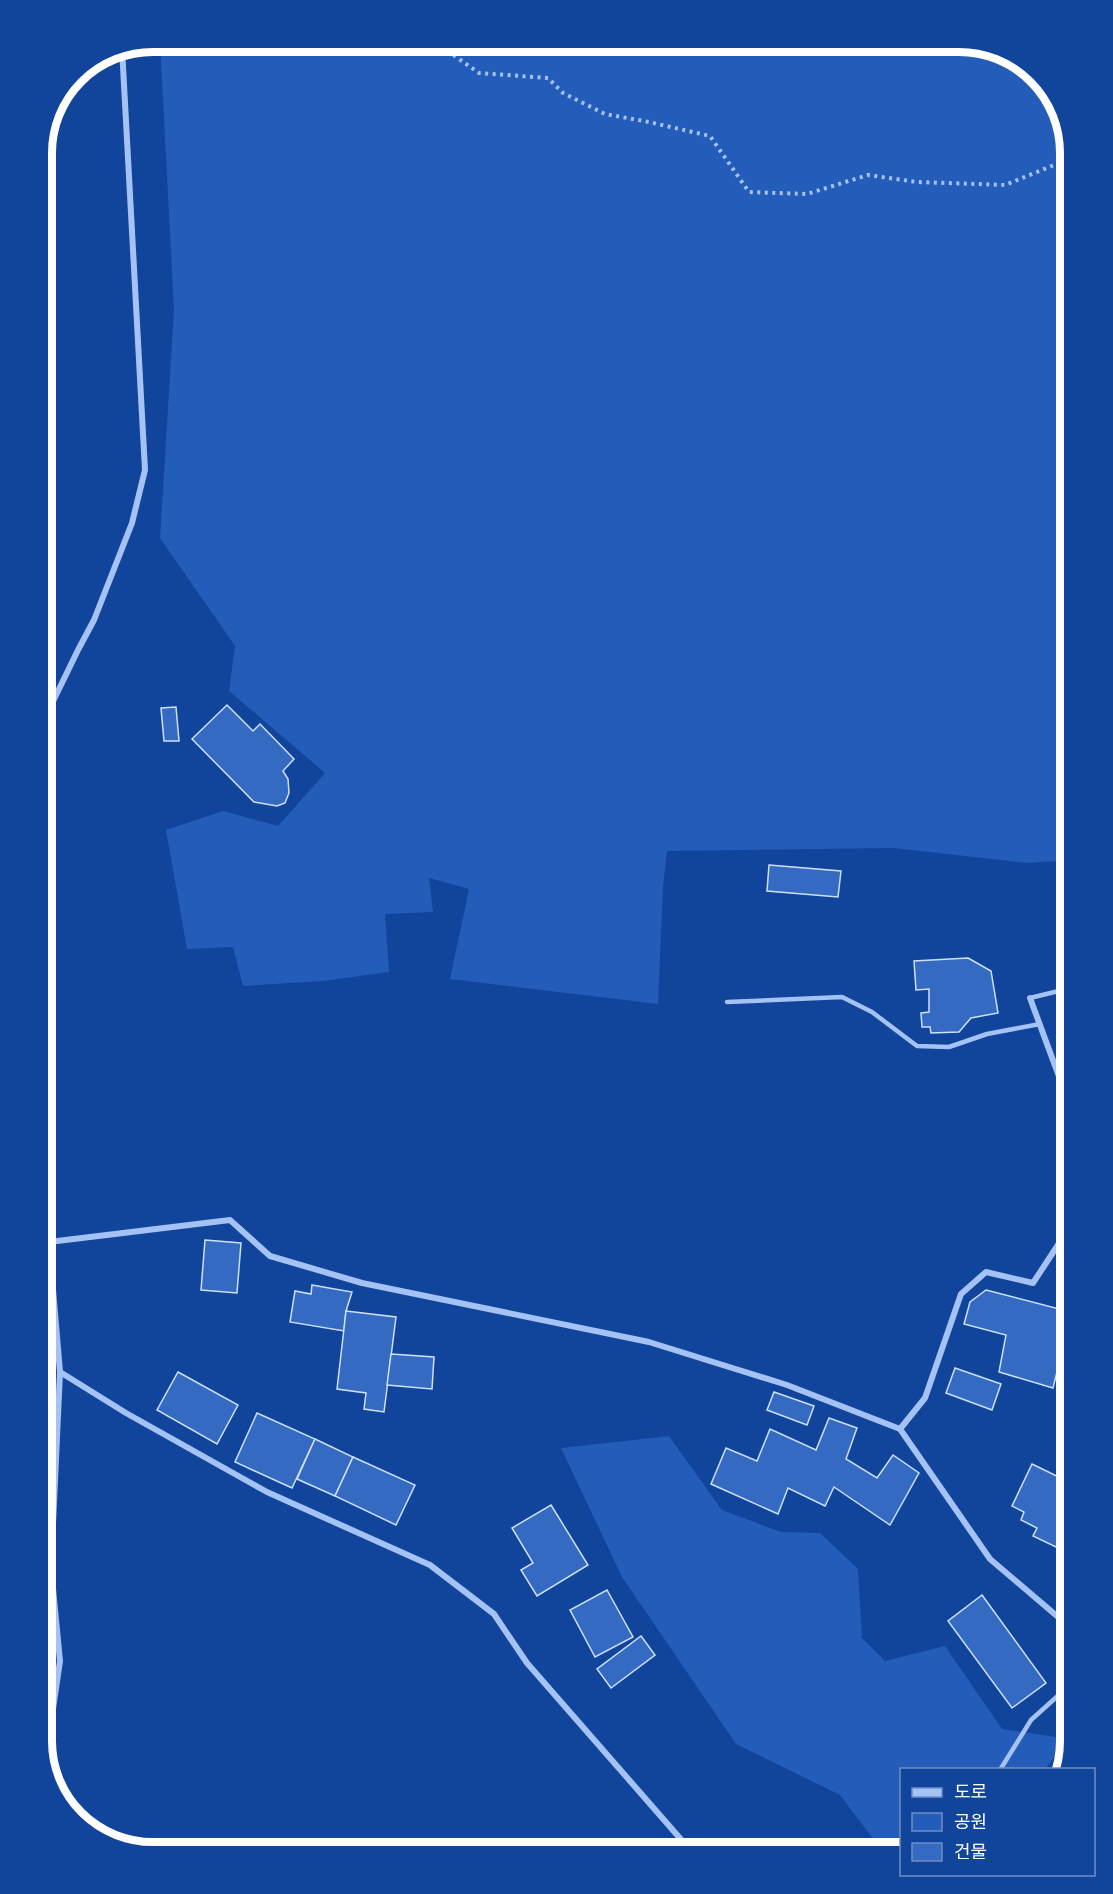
<svg xmlns="http://www.w3.org/2000/svg" width="1113" height="1894" font-family="Signika,'Noto Sans KR',sans-serif">
<style>
.green{fill:#235cb9}
.building{fill:#346ac1;stroke:#cde0fe;stroke-width:1.5}
.lines{fill:none;stroke-linecap:round;stroke-linejoin:round}
.path{stroke:#a4c3f4;stroke-width:4;stroke-dasharray:3 4.5;stroke-linecap:butt}
.lane{stroke:#a4c3f4;stroke-width:4.5}
.street{stroke:#a4c3f4;stroke-width:6}
.rim{fill:none;stroke:#fff;stroke-width:8}
</style>
<rect width="100%" height="100%" fill="#11449b"/>
<g class="green">
<polygon points="160,42 967,42 1022,61 1060,104 1071,153 1071,860 1026,863 894,848 667,851 663,887 658,1004 450,979 469,889 429,878 433,912 385,914 389,972 323,981 243,986 233,947 187,949 166,830 223,811 278,826 325,773 229,691 235,646 160,538 174,310"/>
<polygon points="669,1436 722,1510 781,1532 820,1533 858,1569 862,1638 885,1661 945,1646 1002,1729 1069,1739 1045,1769 902,1770 901,1852 883,1852 840,1795 736,1744 622,1577 561,1448"/>
</g>
<g class="building">
<polygon points="227,705 253,731 260,724 294,759 283,771 288,779 289,793 285,803 277,806 254,802 192,739"/>
<polygon points="176,707 179,741 164,741 161,708"/>
<polygon points="769,865 841,871 838,897 767,891"/>
<polygon points="968,958 991,971 998,1013 971,1018 959,1032 931,1033 930,1027 922,1027 921,1013 929,1012 929,989 916,990 914,961"/>
<polygon points="205,1240 241,1243 237,1293 201,1290"/>
<polygon points="312,1285 352,1292 346,1311 344,1331 290,1322 295,1291 311,1294"/>
<polygon points="986,1290 1071,1312 1071,1363 1060,1360 1053,1388 999,1372 1006,1335 964,1324 970,1302"/>
<polygon points="346,1311 396,1317 384,1412 364,1409 366,1393 337,1389"/>
<polygon points="391,1354 434,1357 432,1389 387,1385"/>
<polygon points="955,1368 1001,1384 992,1410 946,1393"/>
<polygon points="178,1372 238,1405 217,1444 157,1410"/>
<polygon points="774,1392 814,1406 807,1425 767,1410"/>
<polygon points="257,1413 315,1439 292,1488 235,1462"/>
<polygon points="829,1418 857,1428 846,1459 877,1478 893,1455 919,1473 890,1525 834,1487 825,1506 788,1488 778,1514 711,1484 726,1448 757,1461 770,1429 816,1450"/>
<polygon points="315,1439 353,1457 335,1496 297,1479"/>
<polygon points="353,1457 415,1485 396,1525 335,1496"/>
<polygon points="1032,1464 1071,1483 1071,1514 1056,1547 1033,1536 1037,1528 1021,1520 1024,1512 1012,1506"/>
<polygon points="551,1505 588,1565 537,1596 521,1570 533,1563 512,1528"/>
<polygon points="607,1590 633,1637 595,1657 570,1610"/>
<polygon points="982,1595 1046,1683 1012,1708 948,1621"/>
<polygon points="641,1636 655,1655 611,1688 597,1669"/>
</g>
<g class="lines">
<polyline class="path" points="435,42 479,73 548,78 563,93 605,114 649,122 710,136 749,192 807,194 868,175 917,182 1005,185 1064,161 1071,162"/>
<g class="lane">
<polyline points="1030,998 1071,988"/>
<polyline points="727,1002 842,997 872,1012 917,1046 949,1047 987,1034 1040,1024"/>
<polyline points="1000,1770 1031,1720 1071,1684"/>
</g>
<g class="street">
<polyline points="42,724 78,650 94,620 132,523 145,470 122,48"/>
<polyline points="1030,998 1071,1109"/>
<polyline points="42,1194 49,1242 60,1372 126,1413 267,1492 430,1565 494,1614 527,1663 692,1852"/>
<polyline points="49,1242 230,1220 270,1256 362,1283 649,1342 787,1385 900,1429 990,1559 1071,1628"/>
<polyline points="900,1429 925,1398 961,1294 986,1272 1033,1283 1071,1225"/>
<polyline points="44,1748 48,1743 60,1661 51,1568 60,1372"/>
</g>
</g>
<path d="M0 0H1113V1894H0ZM153 52H959A101 101 0 0 1 1060 153V1741A101 101 0 0 1 959 1842H153A101 101 0 0 1 52 1741V153A101 101 0 0 1 153 52Z" fill="#11449b" fill-rule="evenodd"/>
<path class="rim" d="M153 52H959A101 101 0 0 1 1060 153V1741A101 101 0 0 1 959 1842H153A101 101 0 0 1 52 1741V153A101 101 0 0 1 153 52Z"/>
<rect x="900" y="1768" width="195" height="108" fill="#11449b" stroke="#708fc3" stroke-width="1.5"/>
<rect x="912" y="1788" width="30" height="9" fill="#a4c3f4" stroke="#708fc3" stroke-width="1.5"/>
<text x="954" y="1798" font-size="18" fill="#ffffff">도로</text>
<rect x="912" y="1813" width="30" height="18" fill="#235cb9" stroke="#708fc3" stroke-width="1.5"/>
<text x="954" y="1828" font-size="18" fill="#ffffff">공원</text>
<rect x="912" y="1843" width="30" height="18" fill="#346ac1" stroke="#708fc3" stroke-width="1.5"/>
<text x="954" y="1858" font-size="18" fill="#ffffff">건물</text>
</svg>
